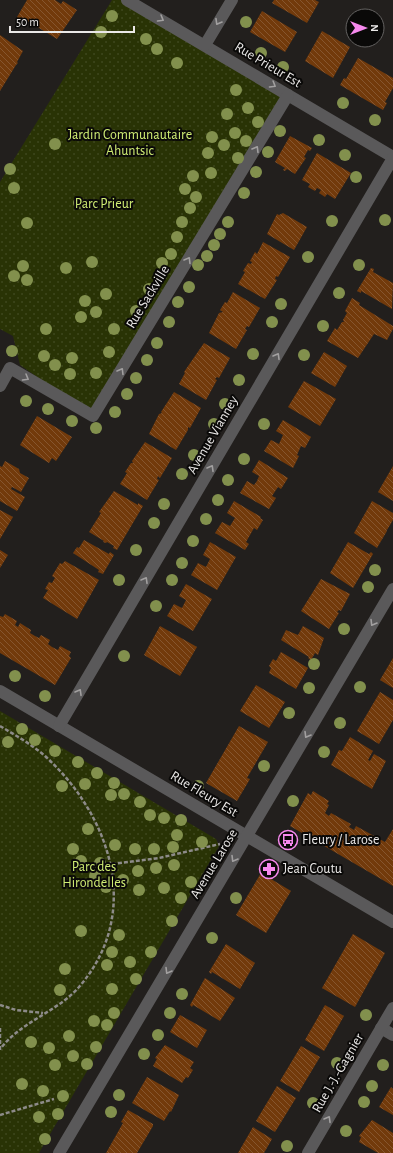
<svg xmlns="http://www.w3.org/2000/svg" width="393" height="1153" font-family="'Alegreya Sans',sans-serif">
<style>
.park{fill:url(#park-dots)}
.building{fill:url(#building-back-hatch)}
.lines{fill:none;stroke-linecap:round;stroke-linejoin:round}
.path{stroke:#8d8b89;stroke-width:2.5;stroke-dasharray:4 2;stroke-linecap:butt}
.minor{stroke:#5a595a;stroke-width:12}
.tree{fill:#82904d}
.oneway{stroke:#a2a0a0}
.labels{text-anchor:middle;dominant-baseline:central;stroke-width:4;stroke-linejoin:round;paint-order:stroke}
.street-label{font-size:14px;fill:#eae8e7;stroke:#0a0908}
.park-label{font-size:14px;fill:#d0ed74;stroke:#0a0908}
.poi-label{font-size:14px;fill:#eae8e7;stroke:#0a0908;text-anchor:start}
</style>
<defs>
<pattern id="park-dots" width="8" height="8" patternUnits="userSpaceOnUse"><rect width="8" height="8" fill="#293305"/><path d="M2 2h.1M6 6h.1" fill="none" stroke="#3e471d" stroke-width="1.8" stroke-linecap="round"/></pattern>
<pattern id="building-back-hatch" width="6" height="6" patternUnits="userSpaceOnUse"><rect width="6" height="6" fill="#723a0b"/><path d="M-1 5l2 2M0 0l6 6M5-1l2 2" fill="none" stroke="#86562f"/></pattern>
</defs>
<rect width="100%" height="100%" fill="#221f1d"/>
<g class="park">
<polygon points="112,0 127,0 288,95 93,416 20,365 13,336 0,329 0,182"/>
<polygon points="0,711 216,839 219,846 39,1153 0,1153"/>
</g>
<g class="building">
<polygon points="27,0 55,0 61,4 63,1 77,10 57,39 21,17 20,19 17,17"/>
<polygon points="274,0 315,0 319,2 307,23 272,3"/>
<polygon points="262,11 297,32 285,52 250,32"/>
<polygon points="322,31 350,47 333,78 305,61"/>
<polygon points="0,35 23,51 17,62 18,63 16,65 0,91"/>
<polygon points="358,58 393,78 393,88 385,102 387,103 383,110 340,85 344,78 346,79"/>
<polygon points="290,136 312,148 310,151 308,150 304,157 306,158 295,174 287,169 285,171 283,170 285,168 275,162"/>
<polygon points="317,153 351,173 335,199 327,194 325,197 319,193 321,190 317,188 315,191 308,187 310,184 302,180"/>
<polygon points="283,213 307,227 294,250 267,234 277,214 279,215"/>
<polygon points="263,242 290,257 278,277 276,276 275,279 277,280 265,299 238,284 245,272 243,271 248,263 251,264 252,262 250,261 255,252 257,254"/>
<polygon points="371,268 374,269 373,272 393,283 392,309 361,291 361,293 357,291"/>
<polygon points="233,292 260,308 249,327 247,326 245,329 247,330 236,349 209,333 219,313 223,312 220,310 225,302 227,303"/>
<polygon points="352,298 360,303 359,305 393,326 393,329 387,340 374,334 358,358 327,341 335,328 337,330 342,322 344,322 343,320 347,313 345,311"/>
<polygon points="204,343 230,358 219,378 217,377 215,379 217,380 206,400 179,384 185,373 184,372"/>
<polygon points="324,352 347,366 335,387 311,373"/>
<polygon points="304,381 336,399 320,426 288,407"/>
<polygon points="174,392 201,408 190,428 188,427 188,430 176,450 149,434 159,414 162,413 161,412"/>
<polygon points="37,416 72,437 56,461 52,458 49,463 20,445"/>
<polygon points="283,420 311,437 305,448 301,446 297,455 299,456 293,468 264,451 271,440 279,444 283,435 276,431"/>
<polygon points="145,442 172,458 160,478 158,476 157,479 159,480 147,500 120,484 127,473 125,472 131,463 133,463 132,461"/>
<polygon points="259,460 288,478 281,489 278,487 272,496 276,498 269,509 240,493 247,481 254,485 257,481 259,476 252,472"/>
<polygon points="5,461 19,469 20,473 29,478 21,492 12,487 11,489 25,497 17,511 0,501 0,466 2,467"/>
<polygon points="393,466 393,501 378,492"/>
<polygon points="114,491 138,505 138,503 143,506 117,550 113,548 114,546 107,542 106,543 103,542 104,541 89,532 101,513 99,512"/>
<polygon points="234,501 261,517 260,518 263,520 257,530 254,528 246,542 249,544 245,550 215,533 222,522 230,526 235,518 227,513"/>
<polygon points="372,501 393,513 393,520 387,530 386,529 387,531 377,548 354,533"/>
<polygon points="0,510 13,517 0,539"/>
<polygon points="84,540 109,554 110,552 114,555 103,574 98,572 99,570 73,553 77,547 79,548"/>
<polygon points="210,542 236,557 217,590 191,575 198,563 206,567 210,559 203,555"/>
<polygon points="348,542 369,554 371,552 373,554 353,588 330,573"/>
<polygon points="0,550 8,555 0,568"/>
<polygon points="65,561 99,580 77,619 43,598 48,590 45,589 49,582 52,583 55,578 52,576 60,563 62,564"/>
<polygon points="321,579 350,594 341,611 339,610 337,612 339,613 329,629 301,611"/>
<polygon points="186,584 212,599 193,631 167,616 174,604 182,608 186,600 179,596"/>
<polygon points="5,614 17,621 15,625 18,627 20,623 31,630 30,633 35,636 39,638 41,635 50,640 48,644 52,647 58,650 60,646 71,652 69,656 71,658 55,685 0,653 0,616 3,617"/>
<polygon points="160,626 197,647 180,676 144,655"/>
<polygon points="303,626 324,638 318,655 315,653 311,660 308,658 309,657 281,640 286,630 298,635"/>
<polygon points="281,652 308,668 296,689 269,673 271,668 269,666 273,659 276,661"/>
<polygon points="393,658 393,688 380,680"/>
<polygon points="256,685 285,702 269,728 240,711"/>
<polygon points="380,692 393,700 393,720 379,744 357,731"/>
<polygon points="239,726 268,742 247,778 250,779 237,801 206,783"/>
<polygon points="350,737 373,751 368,760 370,761 374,754 386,761 372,789 331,765 339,750 342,751"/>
<polygon points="313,791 329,801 327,804 329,805 325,813 329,816 331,813 351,824 349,827 354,830 356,826 385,842 393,829 393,886 290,826 308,793 311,795"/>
<polygon points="261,873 291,891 266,933 236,915"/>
<polygon points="353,934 385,953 355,1007 322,988"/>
<polygon points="226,944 255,963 240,989 212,972 211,974 209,972"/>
<polygon points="205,978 235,998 220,1021 193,1005 192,1007 190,1005"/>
<polygon points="325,1005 344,1016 324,1051 305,1040"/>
<polygon points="180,1015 207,1030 197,1048 170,1032"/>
<polygon points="165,1045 194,1062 190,1068 193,1070 188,1078 186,1077 182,1083 153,1066 157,1059 155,1058"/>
<polygon points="301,1046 320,1057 299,1092 280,1081"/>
<polygon points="147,1077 179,1095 171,1112 170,1111 164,1121 132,1103"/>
<polygon points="277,1086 296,1098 275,1132 256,1121"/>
<polygon points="391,1087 393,1089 393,1115 379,1107"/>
<polygon points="128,1110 153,1124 153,1126 137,1153 106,1153 123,1123 121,1122"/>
<polygon points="372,1120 393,1133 393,1153 378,1153 359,1142 361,1137 359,1136"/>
<polygon points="253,1127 272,1139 264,1153 238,1153"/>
</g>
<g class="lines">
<g class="path">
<path d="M0 726C15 735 31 744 45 756 111 816 143 913 79 987 57 1012 22 1021 1 1048"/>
<polyline points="112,864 159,858 220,844"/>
<polyline points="0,1005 16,1010 43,1013"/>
<polyline points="0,1028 0,1050"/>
<polyline points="0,1115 54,1099"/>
</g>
<g class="minor">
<polyline points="127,0 393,157"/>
<polyline points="205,45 232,0"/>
<polyline points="0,386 10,368 93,416 288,95"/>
<polyline points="0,691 393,922"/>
<polyline points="59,726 393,158"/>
<polyline points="381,1028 393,1035"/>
<polyline points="59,1153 393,589"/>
<polyline points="308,1153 393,1008"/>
</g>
</g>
<g class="tree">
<circle cx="112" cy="16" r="6"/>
<circle cx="246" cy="22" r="6"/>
<circle cx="101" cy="32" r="6"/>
<circle cx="146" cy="39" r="6"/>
<circle cx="157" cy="49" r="6"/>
<circle cx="261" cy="53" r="6"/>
<circle cx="177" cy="63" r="6"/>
<circle cx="283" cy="67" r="6"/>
<circle cx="236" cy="90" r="6"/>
<circle cx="343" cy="103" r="6"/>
<circle cx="248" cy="108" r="6"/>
<circle cx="227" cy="114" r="6"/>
<circle cx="375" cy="120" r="6"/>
<circle cx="258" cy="122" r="6"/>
<circle cx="280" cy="131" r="6"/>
<circle cx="235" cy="133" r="6"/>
<circle cx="212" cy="137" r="6"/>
<circle cx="319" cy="140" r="6"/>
<circle cx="246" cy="141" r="6"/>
<circle cx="55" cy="144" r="6"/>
<circle cx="224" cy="145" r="6"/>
<circle cx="268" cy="152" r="6"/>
<circle cx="208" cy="153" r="6"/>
<circle cx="345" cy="155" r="6"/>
<circle cx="238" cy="158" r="6"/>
<circle cx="10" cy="169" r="6"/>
<circle cx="256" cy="172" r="6"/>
<circle cx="211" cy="173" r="6"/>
<circle cx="193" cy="176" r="6"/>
<circle cx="356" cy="177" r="6"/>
<circle cx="14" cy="188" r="6"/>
<circle cx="185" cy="189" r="6"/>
<circle cx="244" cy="193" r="6"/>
<circle cx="196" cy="197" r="6"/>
<circle cx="79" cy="203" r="6"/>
<circle cx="190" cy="208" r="6"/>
<circle cx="385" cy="220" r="6"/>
<circle cx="332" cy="221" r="6"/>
<circle cx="182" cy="222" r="6"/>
<circle cx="228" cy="222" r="6"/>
<circle cx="27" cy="223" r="6"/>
<circle cx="220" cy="234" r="6"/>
<circle cx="177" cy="237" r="6"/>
<circle cx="214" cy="245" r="6"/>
<circle cx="171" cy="254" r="6"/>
<circle cx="207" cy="256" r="6"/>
<circle cx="308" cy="257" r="6"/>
<circle cx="92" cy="262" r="6"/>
<circle cx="162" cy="263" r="6"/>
<circle cx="198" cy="265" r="6"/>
<circle cx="359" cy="265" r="6"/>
<circle cx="23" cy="266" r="6"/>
<circle cx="66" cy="268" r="6"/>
<circle cx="14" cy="276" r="6"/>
<circle cx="27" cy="280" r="6"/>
<circle cx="189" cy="287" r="6"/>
<circle cx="149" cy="289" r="6"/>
<circle cx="339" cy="293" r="6"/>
<circle cx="106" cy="294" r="6"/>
<circle cx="85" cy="301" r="6"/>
<circle cx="178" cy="302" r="6"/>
<circle cx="281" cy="304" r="6"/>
<circle cx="136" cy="311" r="6"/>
<circle cx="96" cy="312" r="6"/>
<circle cx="81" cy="317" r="6"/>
<circle cx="169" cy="322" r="6"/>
<circle cx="272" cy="322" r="6"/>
<circle cx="323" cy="326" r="6"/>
<circle cx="46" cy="329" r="6"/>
<circle cx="114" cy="329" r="6"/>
<circle cx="157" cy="343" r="6"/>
<circle cx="12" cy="351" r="6"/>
<circle cx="109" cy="352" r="6"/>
<circle cx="253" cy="354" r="6"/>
<circle cx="304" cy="355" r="6"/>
<circle cx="44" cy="356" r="6"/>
<circle cx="72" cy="358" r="6"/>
<circle cx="147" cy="360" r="6"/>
<circle cx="55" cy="365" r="6"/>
<circle cx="96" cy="373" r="6"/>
<circle cx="70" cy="374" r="6"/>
<circle cx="136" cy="378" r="6"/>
<circle cx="239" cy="380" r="6"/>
<circle cx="127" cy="394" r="6"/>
<circle cx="26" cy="401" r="6"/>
<circle cx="225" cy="404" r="6"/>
<circle cx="48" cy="409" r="6"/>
<circle cx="115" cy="412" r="6"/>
<circle cx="72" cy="421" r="6"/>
<circle cx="214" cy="424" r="6"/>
<circle cx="264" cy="424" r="6"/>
<circle cx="96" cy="428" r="6"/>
<circle cx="194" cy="455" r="6"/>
<circle cx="244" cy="459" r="6"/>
<circle cx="182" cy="474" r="6"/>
<circle cx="228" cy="480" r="6"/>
<circle cx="218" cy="500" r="6"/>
<circle cx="164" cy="504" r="6"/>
<circle cx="206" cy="519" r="6"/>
<circle cx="154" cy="523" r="6"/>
<circle cx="193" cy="541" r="6"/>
<circle cx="136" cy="550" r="6"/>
<circle cx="182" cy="563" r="6"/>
<circle cx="375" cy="570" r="6"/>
<circle cx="119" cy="580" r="6"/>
<circle cx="172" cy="580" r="6"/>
<circle cx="368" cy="587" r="6"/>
<circle cx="156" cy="606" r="6"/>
<circle cx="344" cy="629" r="6"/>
<circle cx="124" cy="656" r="6"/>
<circle cx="314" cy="664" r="6"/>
<circle cx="15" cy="676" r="6"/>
<circle cx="360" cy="687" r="6"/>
<circle cx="309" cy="688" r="6"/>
<circle cx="45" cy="696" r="6"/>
<circle cx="289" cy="713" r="6"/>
<circle cx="340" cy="723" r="6"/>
<circle cx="22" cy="729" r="6"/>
<circle cx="35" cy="740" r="6"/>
<circle cx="8" cy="742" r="6"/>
<circle cx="55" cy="751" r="6"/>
<circle cx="324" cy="752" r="6"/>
<circle cx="78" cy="762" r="6"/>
<circle cx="264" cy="766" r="6"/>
<circle cx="97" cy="773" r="6"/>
<circle cx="114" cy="783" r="6"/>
<circle cx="85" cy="784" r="6"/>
<circle cx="62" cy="786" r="6"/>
<circle cx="198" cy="786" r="6"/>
<circle cx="124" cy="794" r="6"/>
<circle cx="111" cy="795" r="6"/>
<circle cx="293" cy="801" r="6"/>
<circle cx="140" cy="802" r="6"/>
<circle cx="150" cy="815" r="6"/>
<circle cx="164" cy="818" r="6"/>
<circle cx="181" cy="820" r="6"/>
<circle cx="88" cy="829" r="6"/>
<circle cx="177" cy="835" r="6"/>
<circle cx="202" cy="842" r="6"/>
<circle cx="115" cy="845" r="6"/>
<circle cx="173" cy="847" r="6"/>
<circle cx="73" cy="849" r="6"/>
<circle cx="135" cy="849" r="6"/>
<circle cx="154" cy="849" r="6"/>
<circle cx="81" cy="861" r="6"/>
<circle cx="100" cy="863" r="6"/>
<circle cx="174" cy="865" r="6"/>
<circle cx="156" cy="868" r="6"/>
<circle cx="138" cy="871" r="6"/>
<circle cx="95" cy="876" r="6"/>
<circle cx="123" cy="880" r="6"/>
<circle cx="191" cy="882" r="6"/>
<circle cx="106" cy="887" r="6"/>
<circle cx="164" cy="888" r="6"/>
<circle cx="139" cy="890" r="6"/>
<circle cx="181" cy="898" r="6"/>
<circle cx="236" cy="898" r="6"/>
<circle cx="172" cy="921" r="6"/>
<circle cx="81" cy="931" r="6"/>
<circle cx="119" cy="935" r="6"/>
<circle cx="212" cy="938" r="6"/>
<circle cx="112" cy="952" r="6"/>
<circle cx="151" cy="952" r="6"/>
<circle cx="130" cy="962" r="6"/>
<circle cx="107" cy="965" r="6"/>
<circle cx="65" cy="969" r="6"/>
<circle cx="136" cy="979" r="6"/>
<circle cx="112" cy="989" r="6"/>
<circle cx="60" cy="990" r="6"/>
<circle cx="182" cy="994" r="6"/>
<circle cx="114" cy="1013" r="6"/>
<circle cx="170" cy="1013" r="6"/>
<circle cx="366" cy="1015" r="6"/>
<circle cx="94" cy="1021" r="6"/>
<circle cx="107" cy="1025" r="6"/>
<circle cx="158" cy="1035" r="6"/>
<circle cx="69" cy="1036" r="6"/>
<circle cx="31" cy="1042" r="6"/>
<circle cx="96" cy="1047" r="6"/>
<circle cx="49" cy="1048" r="6"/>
<circle cx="144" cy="1054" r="6"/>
<circle cx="73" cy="1056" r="6"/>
<circle cx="337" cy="1063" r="6"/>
<circle cx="87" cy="1064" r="6"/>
<circle cx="55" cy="1065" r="6"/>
<circle cx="383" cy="1065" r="6"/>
<circle cx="22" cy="1084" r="6"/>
<circle cx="372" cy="1086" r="6"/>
<circle cx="43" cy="1091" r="6"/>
<circle cx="119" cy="1095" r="6"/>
<circle cx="63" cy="1096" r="6"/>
<circle cx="364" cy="1102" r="6"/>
<circle cx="313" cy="1103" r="6"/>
<circle cx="111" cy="1112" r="6"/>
<circle cx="58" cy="1114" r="6"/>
<circle cx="39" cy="1117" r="6"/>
<circle cx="346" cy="1131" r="6"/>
<circle cx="45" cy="1139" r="6"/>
<circle cx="287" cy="1146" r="6"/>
</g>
<defs><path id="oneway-chevron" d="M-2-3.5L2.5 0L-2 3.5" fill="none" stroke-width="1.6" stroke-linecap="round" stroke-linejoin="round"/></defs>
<g class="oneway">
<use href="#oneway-chevron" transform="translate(161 19) rotate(30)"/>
<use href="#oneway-chevron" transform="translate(218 22) rotate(120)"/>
<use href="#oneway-chevron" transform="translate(273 85) rotate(31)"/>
<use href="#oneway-chevron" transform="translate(256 149) rotate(-59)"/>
<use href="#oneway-chevron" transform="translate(188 260) rotate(-59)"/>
<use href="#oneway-chevron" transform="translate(277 356) rotate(-60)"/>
<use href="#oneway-chevron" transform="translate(121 371) rotate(-59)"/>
<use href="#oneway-chevron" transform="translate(26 378) rotate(30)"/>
<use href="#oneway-chevron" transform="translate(211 468) rotate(-60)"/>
<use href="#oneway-chevron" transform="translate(145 580) rotate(-60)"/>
<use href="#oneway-chevron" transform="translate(373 623) rotate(121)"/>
<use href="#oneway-chevron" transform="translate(79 692) rotate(-60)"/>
<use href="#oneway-chevron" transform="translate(307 735) rotate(121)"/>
<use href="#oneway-chevron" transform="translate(234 859) rotate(121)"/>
<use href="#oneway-chevron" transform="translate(168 971) rotate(121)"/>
<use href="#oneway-chevron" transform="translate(328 1119) rotate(-60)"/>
</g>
<defs>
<g id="bus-ring" transform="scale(1)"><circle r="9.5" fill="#0a0908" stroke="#f689ed" stroke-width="1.5"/><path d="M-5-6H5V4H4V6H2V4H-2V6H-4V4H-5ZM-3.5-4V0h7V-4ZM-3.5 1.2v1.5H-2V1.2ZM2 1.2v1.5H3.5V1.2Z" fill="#f689ed"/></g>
<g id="pharmacy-ring" transform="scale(1)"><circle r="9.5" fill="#0a0908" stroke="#f689ed" stroke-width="1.5"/><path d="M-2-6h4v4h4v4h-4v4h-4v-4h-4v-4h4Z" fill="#f689ed"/></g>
</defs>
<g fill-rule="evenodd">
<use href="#bus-ring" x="288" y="840"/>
<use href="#pharmacy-ring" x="269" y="869"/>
</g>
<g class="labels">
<g class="street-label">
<text transform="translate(268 65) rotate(31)">Rue Prieur Est</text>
<text transform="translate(148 297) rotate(-59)">Rue Sackville</text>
<text transform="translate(213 435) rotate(-60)">Avenue Vianney</text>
<text transform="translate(204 794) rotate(31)">Rue Fleury Est</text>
<text transform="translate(214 864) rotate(-59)">Avenue Larose</text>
<text transform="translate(338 1073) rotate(-60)">Rue J.-J.-Gagnier</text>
</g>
<g class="park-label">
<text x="130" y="135">Jardin Communautaire<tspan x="130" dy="16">Ahuntsic</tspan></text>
<text x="104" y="204">Parc Prieur</text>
<text x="94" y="867">Parc des<tspan x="94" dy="16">Hirondelles</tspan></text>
</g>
<g class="poi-label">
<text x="302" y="840">Fleury / Larose</text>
<text x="283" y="869">Jean Coutu</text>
</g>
</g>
<g transform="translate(365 28) rotate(90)"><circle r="19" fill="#0a0908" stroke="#646261"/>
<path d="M0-3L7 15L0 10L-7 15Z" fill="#f689ed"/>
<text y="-6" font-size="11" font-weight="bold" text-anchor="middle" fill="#eae8e7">N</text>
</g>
<path d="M10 26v6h124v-6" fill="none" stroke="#eae8e7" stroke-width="2"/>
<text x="16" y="26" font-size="12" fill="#eae8e7" stroke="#0a0908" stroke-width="3" paint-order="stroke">50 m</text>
</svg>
